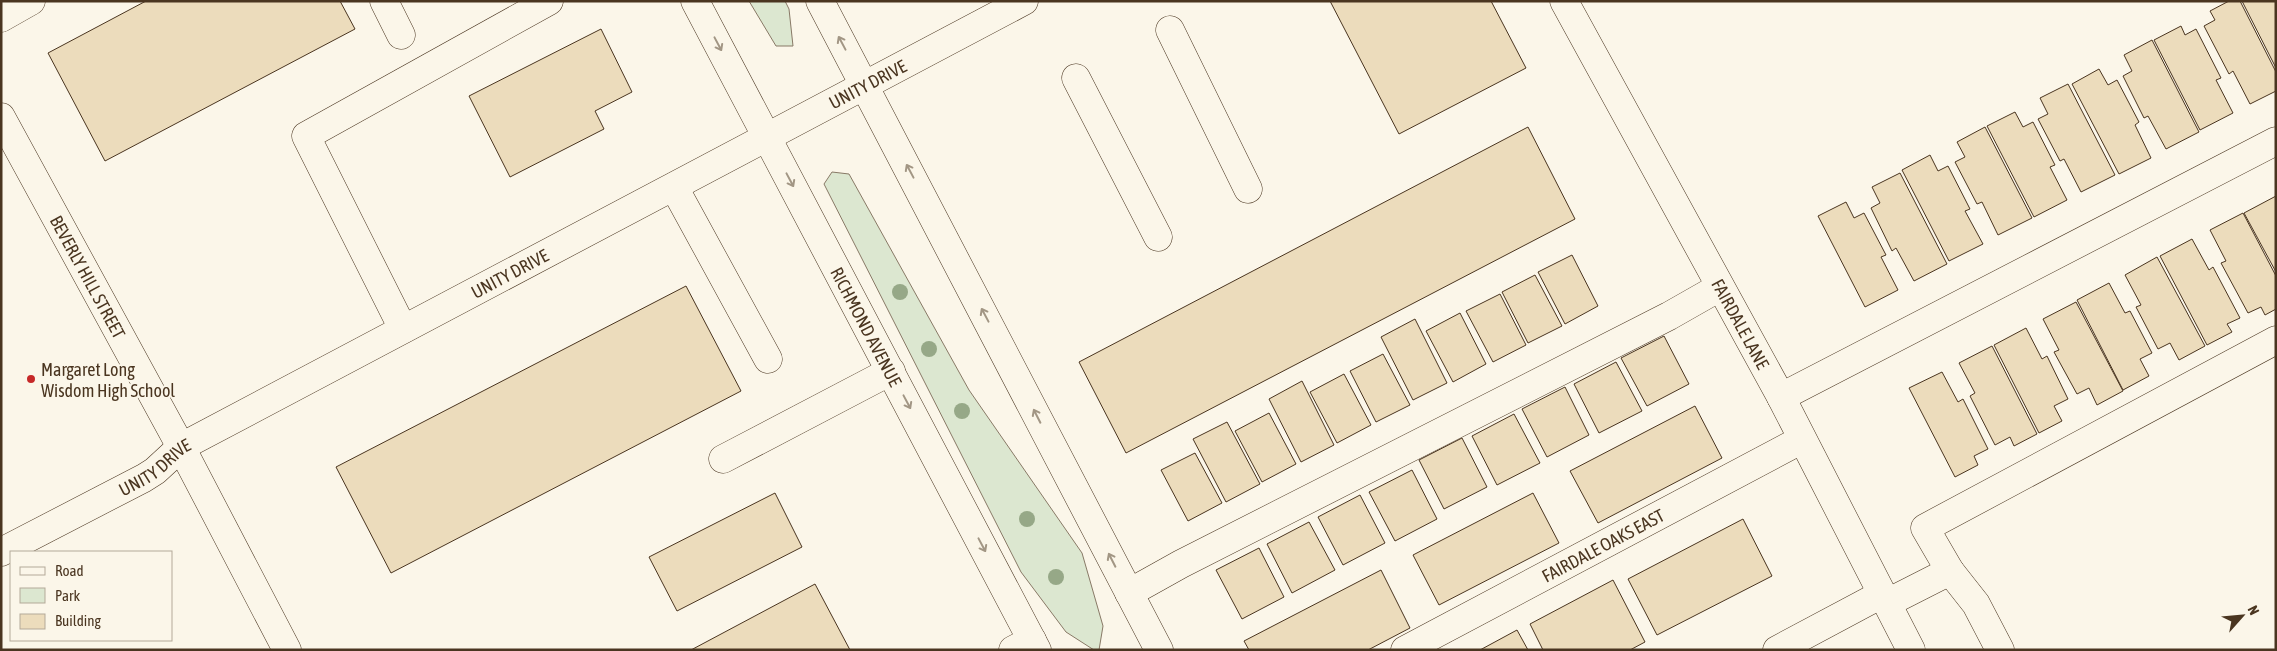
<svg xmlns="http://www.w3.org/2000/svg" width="2277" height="651" font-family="'Asap Condensed',sans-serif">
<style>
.green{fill:#dce7d0;stroke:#887966}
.building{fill:#ecdcbc;stroke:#4a3520}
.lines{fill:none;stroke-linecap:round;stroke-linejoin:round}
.minor-casing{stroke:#4a3520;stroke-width:29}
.major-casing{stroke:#4a3520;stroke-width:29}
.minor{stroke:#fbf6e9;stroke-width:28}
.major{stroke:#fbf6e9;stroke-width:28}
.tree{fill:#96a887}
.oneway{stroke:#a29684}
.poi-dot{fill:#c62828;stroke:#fbf6e9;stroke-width:2}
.labels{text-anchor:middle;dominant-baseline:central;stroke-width:4;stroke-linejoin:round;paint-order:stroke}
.street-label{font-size:18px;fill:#4a3520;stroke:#fbf6e9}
.poi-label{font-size:18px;fill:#4a3520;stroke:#fbf6e9;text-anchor:start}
</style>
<rect width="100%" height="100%" fill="#fbf6e9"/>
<g class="green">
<polygon points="749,1 785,1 789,9 793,46 776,46"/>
<polygon points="832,172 849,174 969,390 1082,553 1103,626 1099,650 1094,650 1066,632 1021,572 824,184"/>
</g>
<g class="building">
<polygon points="146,1 340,1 355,29 105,161 48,53"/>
<polygon points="1330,1 1491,1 1526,68 1399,134"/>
<polygon points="2229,1 2240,1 2276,72 2276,91 2250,104 2233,71 2229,74 2204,26 2215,20 2210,11"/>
<polygon points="2242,1 2276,1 2276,68"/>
<polygon points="2181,26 2185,35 2196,29 2221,78 2216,80 2233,113 2200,130 2154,40"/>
<polygon points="601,29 632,92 595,111 604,129 510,177 469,96"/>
<polygon points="2152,40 2199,132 2166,149 2148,116 2144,118 2123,76 2132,71 2124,55"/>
<polygon points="2099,69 2108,85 2117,80 2139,122 2135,125 2151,158 2119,174 2072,84"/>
<polygon points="2068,84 2115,175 2081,192 2064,159 2060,161 2038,119 2048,114 2040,98"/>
<polygon points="2015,112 2023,127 2033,122 2055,165 2050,167 2067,200 2034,217 1987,126"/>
<polygon points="1528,127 1575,219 1126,453 1079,362"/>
<polygon points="1985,127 2032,218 1998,235 1982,202 1977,204 1955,162 1965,157 1957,142"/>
<polygon points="1930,155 1938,171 1948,166 1970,209 1965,211 1983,244 1949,261 1902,170"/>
<polygon points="1900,173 1947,264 1914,281 1896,248 1892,251 1871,208 1880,203 1872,187"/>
<polygon points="2276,196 2276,272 2244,213"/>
<polygon points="1846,202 1854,218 1864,213 1886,255 1881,257 1898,290 1865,307 1818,216"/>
<polygon points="2243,213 2276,276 2276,309 2265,315 2261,307 2248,313 2221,263 2226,261 2210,230"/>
<polygon points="2192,239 2209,270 2213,267 2240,318 2227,324 2232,332 2207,345 2160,256"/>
<polygon points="1572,255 1598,306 1565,324 1538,272"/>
<polygon points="2157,257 2205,346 2179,360 2170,343 2158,349 2136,307 2141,305 2125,275"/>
<polygon points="1535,275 1562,326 1528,343 1502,292"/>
<polygon points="2109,283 2125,313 2130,311 2152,353 2140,359 2149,376 2123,390 2077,300"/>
<polygon points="686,286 741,391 391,573 336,467"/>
<polygon points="1500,294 1526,345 1493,362 1466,311"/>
<polygon points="2076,302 2123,391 2097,405 2089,388 2077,394 2054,352 2059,350 2043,319"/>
<polygon points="1460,313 1486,364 1453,382 1426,331"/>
<polygon points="1415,319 1447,383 1413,400 1381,337"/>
<polygon points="2026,328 2042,359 2047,356 2068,399 2054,406 2062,421 2039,433 1994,345"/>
<polygon points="1664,336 1689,384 1647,406 1621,358"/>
<polygon points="1992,346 2037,434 2014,446 2010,437 1995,445 1970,396 1975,393 1959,363"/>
<polygon points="1383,354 1410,405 1376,422 1350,371"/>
<polygon points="1616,362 1642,411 1599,433 1574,384"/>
<polygon points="1942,372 1958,402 1963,399 1988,449 1974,456 1978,465 1955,477 1909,388"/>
<polygon points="1344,374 1371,425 1337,443 1310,392"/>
<polygon points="1302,381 1334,445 1301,462 1269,399"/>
<polygon points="1565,387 1589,435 1547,457 1522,409"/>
<polygon points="1695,406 1722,458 1598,523 1570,471"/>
<polygon points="1269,413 1296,464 1262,482 1235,431"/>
<polygon points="1514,414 1540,463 1497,485 1472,436"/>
<polygon points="1227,422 1260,484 1226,502 1193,439"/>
<polygon points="1462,438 1487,487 1444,509 1419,460"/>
<polygon points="1195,453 1222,503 1188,521 1161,470"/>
<polygon points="1412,470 1437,519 1395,541 1369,492"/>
<polygon points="775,493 802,547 677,611 649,557"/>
<polygon points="1533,493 1559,543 1439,605 1413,555"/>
<polygon points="1360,495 1385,543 1343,565 1318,517"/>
<polygon points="1743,519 1772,576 1657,635 1628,579"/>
<polygon points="1309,522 1335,570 1292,593 1267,544"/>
<polygon points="1259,548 1284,597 1242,619 1216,570"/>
<polygon points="1381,570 1410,628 1368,650 1249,650 1244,641"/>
<polygon points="1613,580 1645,642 1630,650 1543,650 1530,624"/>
<polygon points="815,584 850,650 691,650"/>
<polygon points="1517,630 1528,650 1480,650"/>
</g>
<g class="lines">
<g class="minor-casing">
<g id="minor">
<polyline points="384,1 401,35"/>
<path id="s1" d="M1564 1 1781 397 1911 650"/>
<polyline points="1,18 31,1"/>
<polyline points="1170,30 1248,189"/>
<polyline points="1076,78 1158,237"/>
<path id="s2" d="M1 117 181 447 287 650"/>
<polyline points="674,187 768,359"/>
<polyline points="403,329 306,136 549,1"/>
<polyline points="1781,397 2276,141"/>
<polyline points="723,459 891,371"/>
<path id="s3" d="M1 552 144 478 155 471 181 447 1024 1"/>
<polyline points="1950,571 1976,604 2000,650"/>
<polyline points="1129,593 1181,564 1669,316 1720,287"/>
<polyline points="1887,603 1950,571 1925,528 2276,340"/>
<polyline points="1013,650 1032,640"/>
<path id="s4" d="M1405 650 1801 440"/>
<polyline points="1777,650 1882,594"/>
</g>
</g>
<g class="major-casing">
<g id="major">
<path id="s5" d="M695 1 1037 650"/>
<polyline points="820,1 1159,650"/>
</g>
</g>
<use href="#minor" class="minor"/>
<use href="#major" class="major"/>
</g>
<g class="tree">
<circle cx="900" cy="292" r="8"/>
<circle cx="929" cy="349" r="8"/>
<circle cx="962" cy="411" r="8"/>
<circle cx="1027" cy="519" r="8"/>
<circle cx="1056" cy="577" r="8"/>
</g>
<defs><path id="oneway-shaft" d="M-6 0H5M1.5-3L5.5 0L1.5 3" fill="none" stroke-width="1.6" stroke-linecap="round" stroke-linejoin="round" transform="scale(1.25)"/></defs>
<g class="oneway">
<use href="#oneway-shaft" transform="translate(842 43) rotate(-118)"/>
<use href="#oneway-shaft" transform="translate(718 44) rotate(62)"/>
<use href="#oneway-shaft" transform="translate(910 171) rotate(-118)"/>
<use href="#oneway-shaft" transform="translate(790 180) rotate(62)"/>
<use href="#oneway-shaft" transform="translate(985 315) rotate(-118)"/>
<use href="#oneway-shaft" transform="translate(907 402) rotate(62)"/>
<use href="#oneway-shaft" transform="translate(1037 416) rotate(-117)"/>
<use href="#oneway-shaft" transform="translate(982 545) rotate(62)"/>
<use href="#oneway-shaft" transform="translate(1112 560) rotate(-117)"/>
</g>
<circle class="poi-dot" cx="31" cy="379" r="5"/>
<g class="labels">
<g class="street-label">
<text stroke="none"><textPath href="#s3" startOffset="986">UNITY DRIVE</textPath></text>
<text stroke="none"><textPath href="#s3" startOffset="581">UNITY DRIVE</textPath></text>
<text stroke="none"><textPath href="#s2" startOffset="182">BEVERLY HILL STREET</textPath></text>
<text stroke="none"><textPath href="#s1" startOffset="368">FAIRDALE LANE</textPath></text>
<text stroke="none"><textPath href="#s5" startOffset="368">RICHMOND AVENUE</textPath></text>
<text stroke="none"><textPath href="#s3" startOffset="176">UNITY DRIVE</textPath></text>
<text stroke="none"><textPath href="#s4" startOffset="224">FAIRDALE OAKS EAST</textPath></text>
</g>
<g class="poi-label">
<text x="41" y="369">Margaret Long<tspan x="41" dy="21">Wisdom High School</tspan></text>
</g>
</g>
<rect width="2277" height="651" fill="none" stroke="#4a3520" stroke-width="5"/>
<rect x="10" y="551" width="162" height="90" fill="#fbf6e9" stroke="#b4a999"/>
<rect x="20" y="567" width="25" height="8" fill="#fbf6e9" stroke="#b4a999"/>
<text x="55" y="576" font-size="15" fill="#4a3520">Road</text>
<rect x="20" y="588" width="25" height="15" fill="#dce7d0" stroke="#b4a999"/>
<text x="55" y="601" font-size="15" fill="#4a3520">Park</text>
<rect x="20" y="614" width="25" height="15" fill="#ecdcbc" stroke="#b4a999"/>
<text x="55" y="626" font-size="15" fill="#4a3520">Building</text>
<g transform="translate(2242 616) rotate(63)" stroke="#fbf6e9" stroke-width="4" paint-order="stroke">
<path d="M0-4L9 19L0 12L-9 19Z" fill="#4a3520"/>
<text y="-8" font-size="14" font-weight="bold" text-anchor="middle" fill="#4a3520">N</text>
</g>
</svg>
